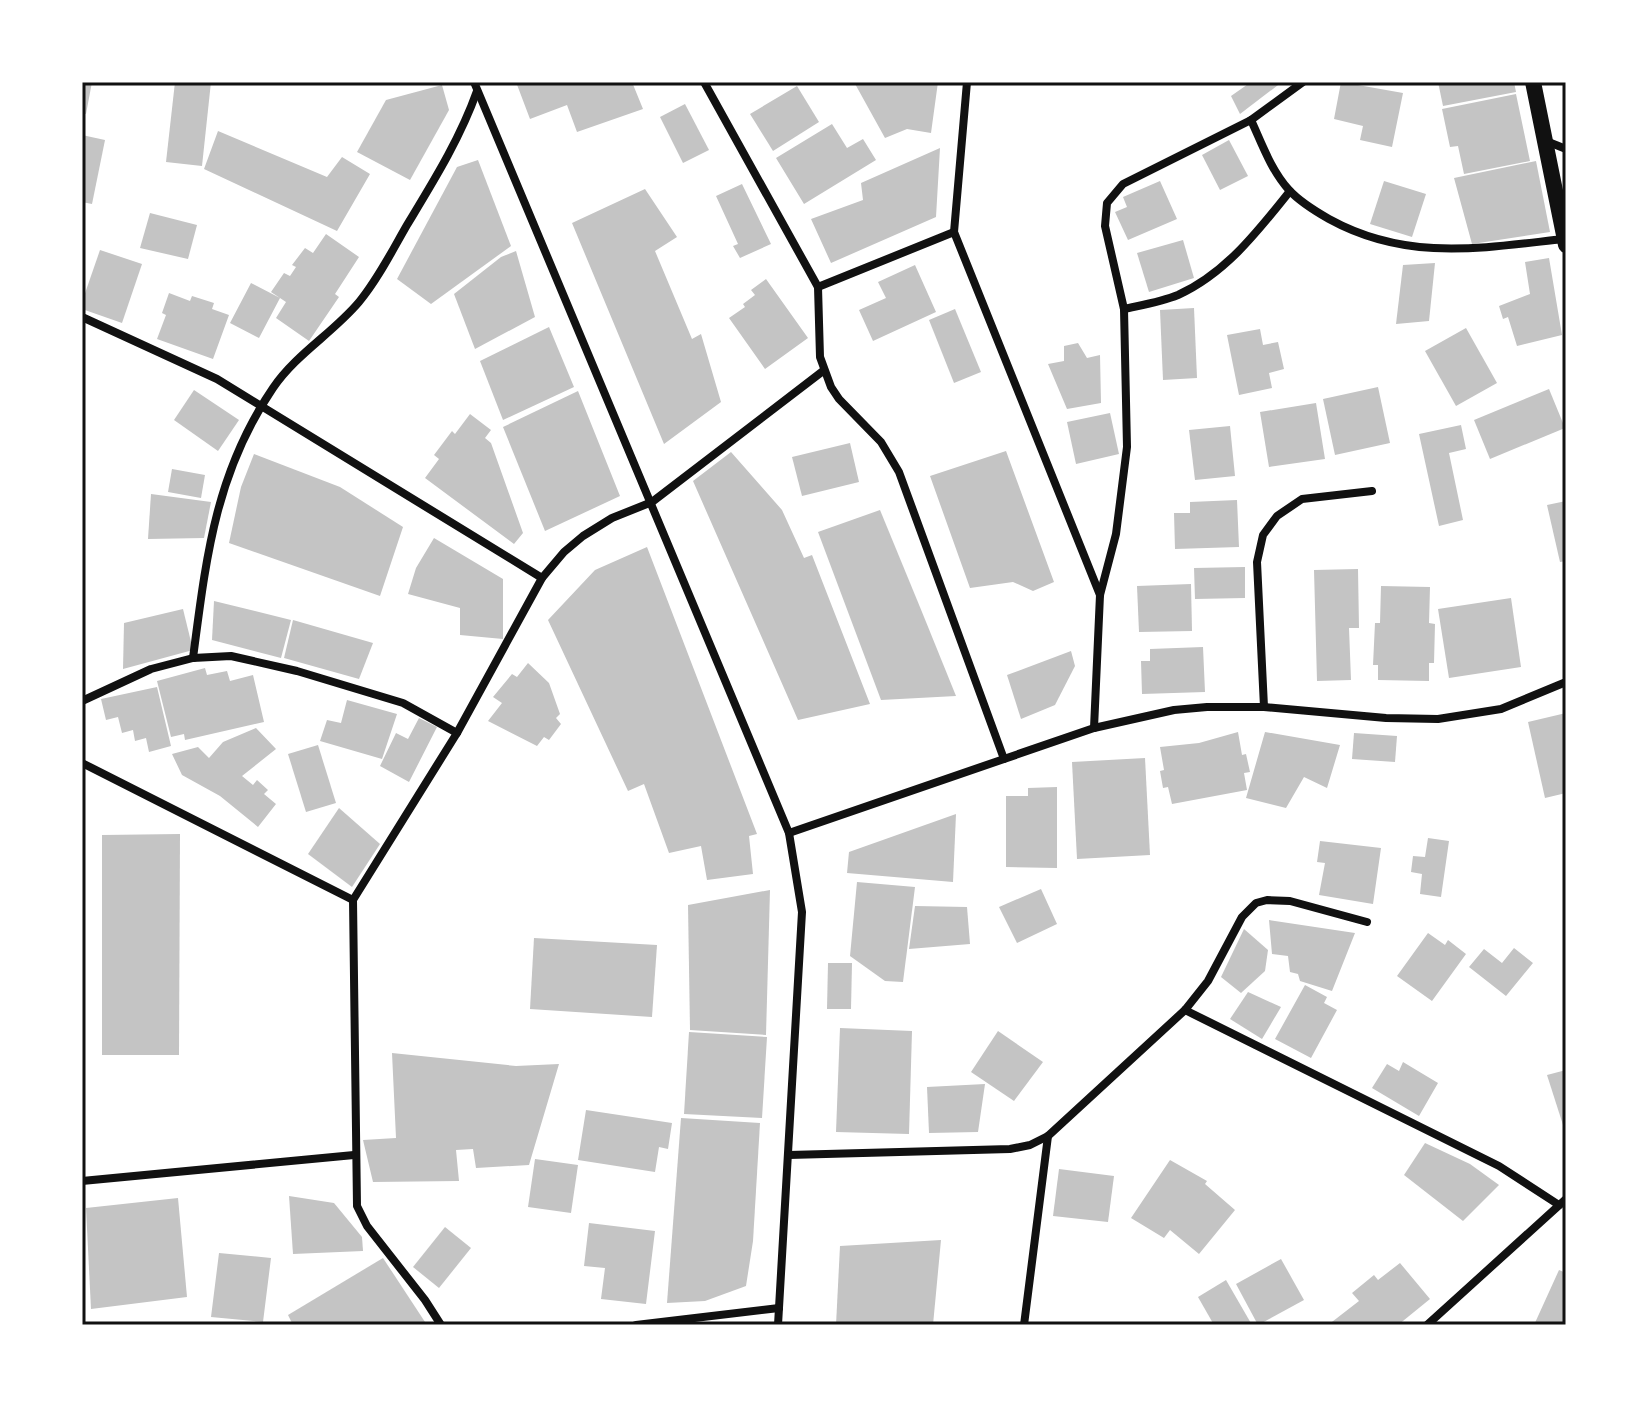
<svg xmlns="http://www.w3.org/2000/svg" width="1648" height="1407" font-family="Inter,sans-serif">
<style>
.building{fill:#c4c4c4}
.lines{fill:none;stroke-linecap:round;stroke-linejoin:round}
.minor{stroke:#111;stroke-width:8}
.secondary{stroke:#111;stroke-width:16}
.neatline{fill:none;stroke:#111;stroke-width:3}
</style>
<rect width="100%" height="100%" fill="#fff"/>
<g class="building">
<polygon points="82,82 92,82 86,114 82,113"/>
<polygon points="175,82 211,82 202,166 166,162"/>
<polygon points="516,82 632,82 643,109 577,132 567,105 530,119"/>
<polygon points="854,82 938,82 931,133 907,129 885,138"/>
<polygon points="1251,82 1282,82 1240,114 1231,96"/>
<polygon points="1341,82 1403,93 1392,147 1360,140 1363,126 1334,119"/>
<polygon points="1438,82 1514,82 1516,92 1443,106"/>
<polygon points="442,85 449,110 410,180 357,152 386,100"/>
<polygon points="797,86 819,122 773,151 750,114"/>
<polygon points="1516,94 1530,161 1464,174 1458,146 1450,147 1442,109"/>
<polygon points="685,104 709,150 683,163 660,117"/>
<polygon points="832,124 847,148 863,139 876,160 804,204 776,158"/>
<polygon points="218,131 327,177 342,157 370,174 337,231 204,169"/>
<polygon points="82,135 105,140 92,204 82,202"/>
<polygon points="1229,140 1248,176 1220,190 1202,155"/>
<polygon points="940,148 936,217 831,263 811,219 863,200 861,183"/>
<polygon points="478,160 511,246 431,304 397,279 457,167"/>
<polygon points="1536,161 1550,232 1472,244 1454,178"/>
<polygon points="1160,181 1177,219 1128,240 1115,212 1127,207 1123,197"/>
<polygon points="1384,181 1426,194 1412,237 1370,224"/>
<polygon points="742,184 771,244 740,258 733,246 738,244 716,196"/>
<polygon points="645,189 677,237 655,251 692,339 701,334 721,402 664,444 572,223"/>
<polygon points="150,213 197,225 188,259 140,248"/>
<polygon points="326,234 359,257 335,294 339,297 309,341 276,318 286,302 280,298 259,338 230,323 251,283 280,298 271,292 284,273 290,276 296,267 292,265 305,248 313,253"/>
<polygon points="1183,240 1194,278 1149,292 1137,253"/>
<polygon points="100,250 142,264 122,323 82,309 82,302"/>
<polygon points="516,251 535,317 475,349 454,294 501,257"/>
<polygon points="1549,258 1562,335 1517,346 1508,317 1503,319 1499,306 1530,294 1525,262"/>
<polygon points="1435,263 1429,321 1396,324 1403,265"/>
<polygon points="915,265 936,312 873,341 859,310 886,298 878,282"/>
<polygon points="766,279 808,338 765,369 729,318 745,307 743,304 755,295 751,290"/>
<polygon points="169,293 190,301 192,296 214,303 212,309 229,315 213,359 157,339 166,315 162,313"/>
<polygon points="1194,308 1197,378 1163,380 1160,310"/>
<polygon points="955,309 981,372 954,383 929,320"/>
<polygon points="549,327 574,387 503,420 480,361"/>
<polygon points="1466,328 1497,383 1456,406 1425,351"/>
<polygon points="1260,329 1263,345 1278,342 1284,369 1269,373 1272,388 1239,395 1227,335"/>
<polygon points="1078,343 1087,358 1100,355 1101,403 1067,409 1048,364 1064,361 1064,346"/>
<polygon points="1378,387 1390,443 1335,455 1323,399"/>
<polygon points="1549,389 1565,428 1490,459 1474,420"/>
<polygon points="194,390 239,420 218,451 174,420"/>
<polygon points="578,391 620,496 545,531 503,427"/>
<polygon points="1316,403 1325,459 1269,467 1260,412"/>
<polygon points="1110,413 1119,454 1076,464 1067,422"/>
<polygon points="470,414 491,430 485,438 491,443 523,533 514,544 425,478 439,459 434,455 452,431 455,434"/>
<polygon points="1461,425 1466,449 1449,453 1463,520 1439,526 1419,434"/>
<polygon points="1230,426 1235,476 1195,480 1189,430"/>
<polygon points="850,443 859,482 802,496 792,457"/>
<polygon points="1006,451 1054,582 1033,591 1013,582 970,588 930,476"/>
<polygon points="731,452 782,510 804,558 812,555 870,704 798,720 693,481"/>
<polygon points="254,454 340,487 403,527 380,596 229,543 241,487"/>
<polygon points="172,469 205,475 201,498 168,492"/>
<polygon points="151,494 211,502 204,538 148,539"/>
<polygon points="1237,500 1239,547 1175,549 1174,513 1190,513 1190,502"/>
<polygon points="1566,501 1566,561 1560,562 1547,505"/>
<polygon points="880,510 922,612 956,696 881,700 818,532"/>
<polygon points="434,538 503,579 503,639 460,635 460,608 408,594 416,568"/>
<polygon points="647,547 757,834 749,836 753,874 707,880 701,846 669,853 644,784 628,791 548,620 595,570"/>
<polygon points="1245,567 1245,598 1195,599 1194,568"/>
<polygon points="1358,569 1359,628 1349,628 1351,680 1317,681 1314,570"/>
<polygon points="1191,584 1192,631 1139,632 1137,586"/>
<polygon points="1381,586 1430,587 1429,623 1435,624 1434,663 1429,663 1429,681 1378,680 1378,665 1373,665 1375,623 1380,623"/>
<polygon points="1511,598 1521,667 1449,678 1438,609"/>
<polygon points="214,601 291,620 281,658 212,640"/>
<polygon points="183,609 193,650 123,669 124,623"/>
<polygon points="293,620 373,643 359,679 284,658"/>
<polygon points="1203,647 1205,692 1142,694 1141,661 1150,661 1150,649"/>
<polygon points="1071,651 1075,666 1055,705 1021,719 1007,675"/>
<polygon points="528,663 549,683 560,714 556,718 561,724 549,740 544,737 537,746 488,721 502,703 493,697 512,674 517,677"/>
<polygon points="205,668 207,675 227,671 230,681 253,675 264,722 185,740 184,734 171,737 157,681"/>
<polygon points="157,687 171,746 149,752 146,738 135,741 133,730 122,733 118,717 106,720 101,699"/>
<polygon points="347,700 397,714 382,759 320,741 327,720 341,723"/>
<polygon points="1566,713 1566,793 1545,798 1528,722"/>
<polygon points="419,718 437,727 409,782 380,766 396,733 408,739"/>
<polygon points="256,728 276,749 242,776 253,785 257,780 268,790 264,794 276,804 258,827 220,796 182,775 172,754 198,747 209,758 223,742"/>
<polygon points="1238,732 1242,755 1246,754 1250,772 1244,773 1247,790 1172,804 1168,787 1163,788 1160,771 1164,770 1160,747 1199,743"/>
<polygon points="1265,732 1340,745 1327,788 1304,777 1286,808 1246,798"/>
<polygon points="1354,733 1397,736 1395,762 1352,759"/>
<polygon points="318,745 336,803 306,812 288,754"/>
<polygon points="1145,758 1150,855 1077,859 1072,762"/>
<polygon points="1057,787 1057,868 1006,867 1006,796 1028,796 1028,788"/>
<polygon points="339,808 380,844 352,887 308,854"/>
<polygon points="956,814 953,882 847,873 849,852"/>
<polygon points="180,834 179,1055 102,1055 102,835"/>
<polygon points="1428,838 1449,841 1441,897 1420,894 1422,874 1411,872 1413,856 1425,857"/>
<polygon points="1320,841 1381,848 1373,904 1319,895 1325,863 1317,862"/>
<polygon points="857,882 915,887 903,982 885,981 850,956"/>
<polygon points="1041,889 1057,924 1017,943 999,907"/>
<polygon points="770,890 766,1035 690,1030 688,905"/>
<polygon points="915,906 967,907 970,944 909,949"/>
<polygon points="1269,920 1355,933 1332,991 1300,981 1298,974 1290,972 1288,956 1272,954"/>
<polygon points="1244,929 1268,950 1265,971 1241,993 1221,977"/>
<polygon points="1428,933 1445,945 1448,940 1466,954 1432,1001 1397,976"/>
<polygon points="534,938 657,945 652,1017 530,1009"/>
<polygon points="1514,948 1533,963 1506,996 1469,967 1484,949 1502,963"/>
<polygon points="828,963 852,963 851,1009 827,1009"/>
<polygon points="1305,985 1327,997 1324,1003 1337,1010 1311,1058 1275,1039"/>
<polygon points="1248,992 1281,1007 1262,1039 1230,1019"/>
<polygon points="840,1028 912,1031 909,1134 836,1132"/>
<polygon points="998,1031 1043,1062 1014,1101 971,1072"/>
<polygon points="689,1032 767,1037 762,1118 684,1114"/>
<polygon points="392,1053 516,1066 559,1064 529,1165 476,1168 473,1149 456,1150 459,1181 373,1182 363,1140 396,1138"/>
<polygon points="1403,1062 1438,1083 1419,1116 1372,1088 1387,1064 1399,1071"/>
<polygon points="1566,1070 1566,1124 1563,1125 1547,1075"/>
<polygon points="985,1084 978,1132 929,1133 927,1087"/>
<polygon points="586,1110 672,1123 668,1149 659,1147 655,1172 578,1160"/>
<polygon points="681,1118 760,1123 753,1241 746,1286 705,1301 667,1303"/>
<polygon points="1425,1143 1470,1164 1499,1185 1463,1221 1404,1175"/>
<polygon points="535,1159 578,1165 571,1213 528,1207"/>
<polygon points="1170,1160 1207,1181 1205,1184 1235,1210 1199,1254 1170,1230 1164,1238 1131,1218"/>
<polygon points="1059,1169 1114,1176 1108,1222 1053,1216"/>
<polygon points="289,1196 334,1203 362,1237 363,1251 293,1254"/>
<polygon points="178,1198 187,1297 91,1309 86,1208"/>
<polygon points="589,1223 655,1231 646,1304 601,1299 605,1268 584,1266"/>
<polygon points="445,1227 471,1248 439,1288 413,1267"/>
<polygon points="941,1240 933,1325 836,1325 840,1246"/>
<polygon points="219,1253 271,1258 263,1322 211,1317"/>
<polygon points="383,1258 427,1325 293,1325 288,1315"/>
<polygon points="1281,1259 1304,1300 1258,1325 1236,1284"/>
<polygon points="1400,1263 1430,1299 1398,1325 1328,1325 1359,1301 1352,1293 1374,1275 1378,1280"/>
<polygon points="1559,1270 1566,1273 1566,1325 1534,1325"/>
<polygon points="1226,1280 1252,1325 1214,1325 1198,1297"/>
</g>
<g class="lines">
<g class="minor">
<polyline points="474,82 789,833 802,912 778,1325"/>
<polyline points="704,82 818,287 820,357 831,387 839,399 881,442 899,472 1004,759"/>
<polyline points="967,82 954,232 1100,595"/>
<path d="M1251 120C1262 144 1271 170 1289 190 1300 202 1315 211 1329 219 1407 262 1481 248 1564 239"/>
<polyline points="1546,141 1566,149"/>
<polyline points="818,287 954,232"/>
<path d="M1124 309C1142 305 1161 302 1178 295 1226 273 1258 231 1290 191"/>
<polyline points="82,317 217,379 542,578"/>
<path d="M193 658C206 559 215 473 273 388 296 354 333 333 359 302 378 279 392 251 407 225 433 182 460 139 477 91"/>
<polyline points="82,701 151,669 193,658 231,656 297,671 403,703 457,733"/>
<polyline points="1264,707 1257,562 1263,535 1277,516 1302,499 1372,491"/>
<polyline points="1094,728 1100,595 1116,534 1127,447 1124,309 1105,226 1107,203 1123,184 1251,120 1303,82"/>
<polyline points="82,763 353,900"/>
<polyline points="789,833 1094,728 1174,710 1207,707 1264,707 1386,718 1438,719 1501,709 1566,682"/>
<polyline points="1185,1010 1499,1166 1559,1205"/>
<polyline points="789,1155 1010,1149 1030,1145 1048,1136 1185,1010 1208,981 1242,917 1256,903 1267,900 1290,901 1367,922"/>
<polyline points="82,1181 354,1155"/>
<polyline points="441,1325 425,1300 367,1226 357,1206 353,900 457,733 542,578 564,552 583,536 612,518 652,502 823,371"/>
<polyline points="636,1325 779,1308"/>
<polyline points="1024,1325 1048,1136"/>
<polyline points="1427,1325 1566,1199"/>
</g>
<polyline class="secondary" points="1533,82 1566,245"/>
</g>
<rect width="1648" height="1407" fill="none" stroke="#ffffff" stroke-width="168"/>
<rect x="84" y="84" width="1480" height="1239" class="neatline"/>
</svg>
